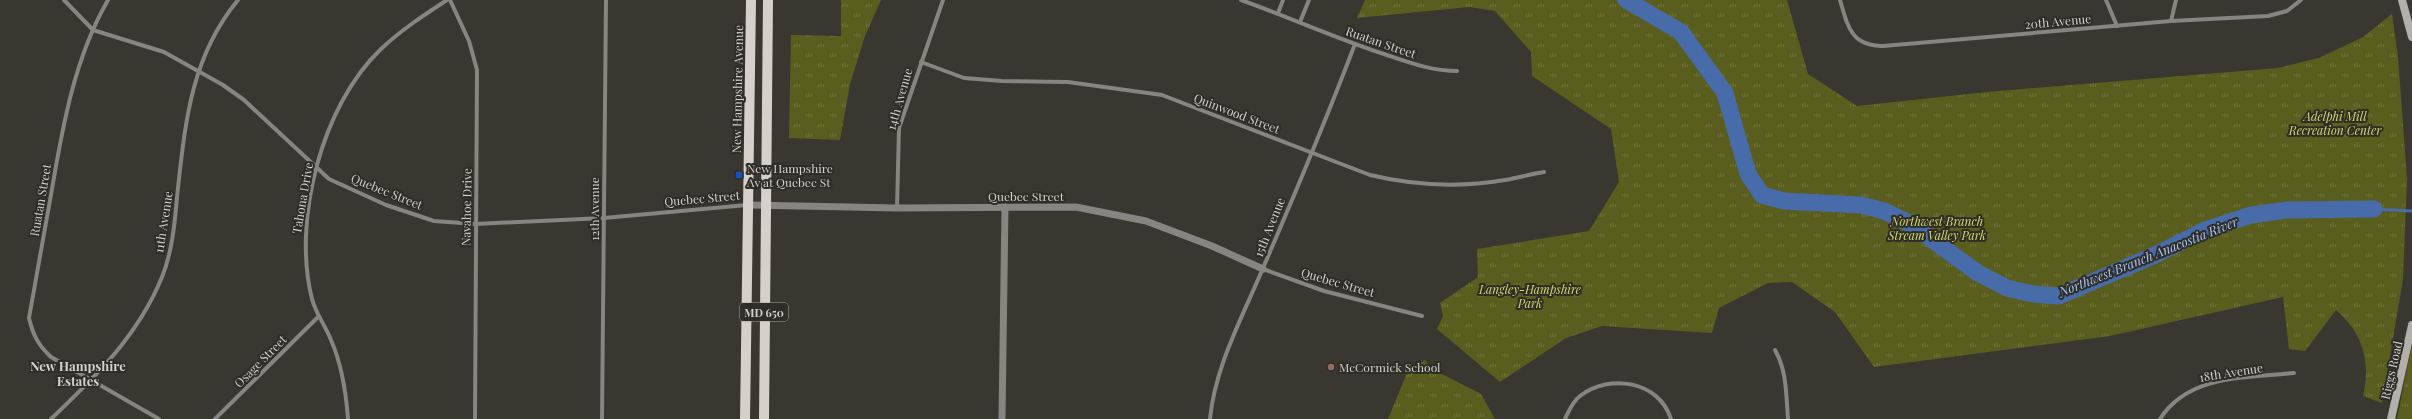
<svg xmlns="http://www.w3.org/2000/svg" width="2412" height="419" font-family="'Playfair Display',serif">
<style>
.park{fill:url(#park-tufts)}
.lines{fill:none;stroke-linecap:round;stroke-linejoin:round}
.stream{stroke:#486ba9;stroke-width:3}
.river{stroke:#486ba9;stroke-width:17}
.minor{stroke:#878481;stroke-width:4}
.tertiary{stroke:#878481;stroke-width:7}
.secondary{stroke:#b3afaa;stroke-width:8}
.primary{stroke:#d6d0ca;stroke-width:10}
.transit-dot{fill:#1a4fb4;stroke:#2f2d26;stroke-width:1.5}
.education-dot{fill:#8d6e63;stroke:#2f2d26;stroke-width:1.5}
.labels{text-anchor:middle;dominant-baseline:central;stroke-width:4;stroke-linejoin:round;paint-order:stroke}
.shield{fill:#2f2d26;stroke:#a2a09b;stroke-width:1}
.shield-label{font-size:11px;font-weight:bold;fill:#d3d1cd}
.street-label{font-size:12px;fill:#d3d1cd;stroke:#2f2d26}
.park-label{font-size:12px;font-style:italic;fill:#d0db6d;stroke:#2f2d26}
.poi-label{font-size:12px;fill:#d3d1cd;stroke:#2f2d26;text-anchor:start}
.water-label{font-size:13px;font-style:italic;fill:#a6c4f9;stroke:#2f2d26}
.neighbourhood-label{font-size:13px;font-weight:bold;fill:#d3d1cd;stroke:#2f2d26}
</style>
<defs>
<pattern id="park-tufts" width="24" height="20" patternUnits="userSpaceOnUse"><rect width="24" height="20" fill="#595e1f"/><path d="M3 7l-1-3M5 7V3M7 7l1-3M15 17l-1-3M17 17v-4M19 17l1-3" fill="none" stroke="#70743e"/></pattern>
</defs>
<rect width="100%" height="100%" fill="#3a3730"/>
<g class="park">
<polygon points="841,0 881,0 865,36 850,84 840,140 789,138 791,35 841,36"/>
<path d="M1365 0H1787L1808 74 1857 106 1987 92 2278 68 2319 58 2363 37 2392 14 2398 57 2407 179 2403 279 2382 403 2363 396C2371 362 2363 333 2336 310L2305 351 2289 349 2283 297 2110 336 1874 367 1835 312 1792 282 1768 283 1719 308 1712 333 1602 326 1566 338 1500 382 1437 329 1443 316 1440 303 1478 277 1477 249 1589 231 1619 182 1611 129 1532 76 1531 52 1495 11 1469 7 1357 18Z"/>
<polygon points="2412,344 2412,419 2397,419"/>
<polygon points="1425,360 1432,369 1481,394 1495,419 1388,419 1409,368"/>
</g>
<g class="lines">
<polyline class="stream" points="2374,209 2412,211"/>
<polyline class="river" points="1626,0 1681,32 1725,93 1748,174 1762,195 1784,201 1861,205 1884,211 1909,223 1978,273 2007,288 2033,294 2059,296 2155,255 2205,230 2251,215 2288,210 2374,209"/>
<g class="minor">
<polyline points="64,0 93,30 164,52 223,85 244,100 329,179 386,205 434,221 475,224 604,218 747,205"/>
<path d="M108 0C75 57 63 124 52 189 44 232 37 275 29 318 33 335 38 345 51 357L159 419"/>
<polyline points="450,0 469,41 477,70 475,419"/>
<path d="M1241 0C1289 17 1335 38 1384 54 1408 62 1431 71 1457 71"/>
<path d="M1840 0C1848 27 1851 46 1883 46L2171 21 2268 16 2287 11 2301 0"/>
<polyline points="2106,0 2117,26"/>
<polyline points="1278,13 1283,0"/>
<polyline points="2171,21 2176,0"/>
<polyline points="1300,22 1309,0"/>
<path d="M921 62 964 78 1002 81 1068 82 1162 95 1370 175C1416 186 1458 188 1505 180 1518 178 1530 174 1544 172"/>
<polyline points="897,208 899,128 943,0"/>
<polyline points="1263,269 1324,291 1422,316"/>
<path d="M1775 350C1787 371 1786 395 1788 419"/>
<path d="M51 419C96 376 138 336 162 277 172 253 175 222 177 197 185 125 190 58 238 0"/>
<polyline points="215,419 318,317"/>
<path d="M348 419C346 392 342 365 331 340 325 325 316 314 312 299 292 220 322 105 381 49 401 30 424 15 447 0"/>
<polyline points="602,419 606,0"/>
<path d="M1210 419C1215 366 1243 316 1263 268 1295 194 1326 120 1355 44"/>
<path d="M1565 419C1569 411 1572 402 1580 396 1610 373 1659 381 1671 419"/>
<path d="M2160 419C2189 374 2247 378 2294 373"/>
</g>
<g class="tertiary">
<polyline points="749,205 897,208 1076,207 1146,221 1212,246 1263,269"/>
<polyline points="1002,419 1005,207"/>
</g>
<g class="secondary">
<polyline points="2402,0 2412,37"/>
<polyline points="2391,419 2412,325"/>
</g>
<g class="primary">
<polyline points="745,419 751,0"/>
<polyline points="764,419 768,0"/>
</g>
</g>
<rect class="transit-dot" x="735" y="171" width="8" height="8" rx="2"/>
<circle class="education-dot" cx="1331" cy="367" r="4"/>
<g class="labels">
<rect class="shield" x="740" y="303" width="48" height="18" rx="3"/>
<g class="shield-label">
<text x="764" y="312">MD 650</text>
</g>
<g class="street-label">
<text transform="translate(2058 21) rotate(-5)">20th Avenue</text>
<text transform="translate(1381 42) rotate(19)">Ruatan Street</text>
<text transform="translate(737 89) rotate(-89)">New Hampshire Avenue</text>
<text transform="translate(899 99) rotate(-74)">14th Avenue</text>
<text transform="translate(1237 113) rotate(21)">Quinwood Street</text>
<text transform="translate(387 191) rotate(22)">Quebec Street</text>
<text x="1026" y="196">Quebec Street</text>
<text transform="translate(302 198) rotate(-80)">Tahona Drive</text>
<text transform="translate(702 198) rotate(-5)">Quebec Street</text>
<text transform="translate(40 200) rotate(-80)">Ruatan Street</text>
<text transform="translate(466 207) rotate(-89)">Navahoe Drive</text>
<text transform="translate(594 209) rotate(-90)">12th Avenue</text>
<text transform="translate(163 222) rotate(-81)">11th Avenue</text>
<text transform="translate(1269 227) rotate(-68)">15th Avenue</text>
<text transform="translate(1338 282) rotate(16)">Quebec Street</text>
<text transform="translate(260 361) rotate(-45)">Osage Street</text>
<text transform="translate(2391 370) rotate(-77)">Riggs Road</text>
<text transform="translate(2231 372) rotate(-9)">18th Avenue</text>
</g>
<g class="park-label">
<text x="2335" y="116">Adelphi Mill<tspan x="2335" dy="14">Recreation Center</tspan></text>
<text x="1937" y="221">Northwest Branch<tspan x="1937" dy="14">Stream Valley Park</tspan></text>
<text x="1530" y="289">Langley-Hampshire<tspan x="1530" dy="14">Park</tspan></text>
</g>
<g class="poi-label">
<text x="747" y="168">New Hampshire<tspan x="747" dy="14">Av at Quebec St</tspan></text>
<text x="1339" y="367">McCormick School</text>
</g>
<g class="water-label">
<text transform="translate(2148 256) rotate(-22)">Northwest Branch Anacostia River</text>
</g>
<g class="neighbourhood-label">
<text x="78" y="365">New Hampshire<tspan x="78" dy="15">Estates</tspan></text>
</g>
</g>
</svg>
